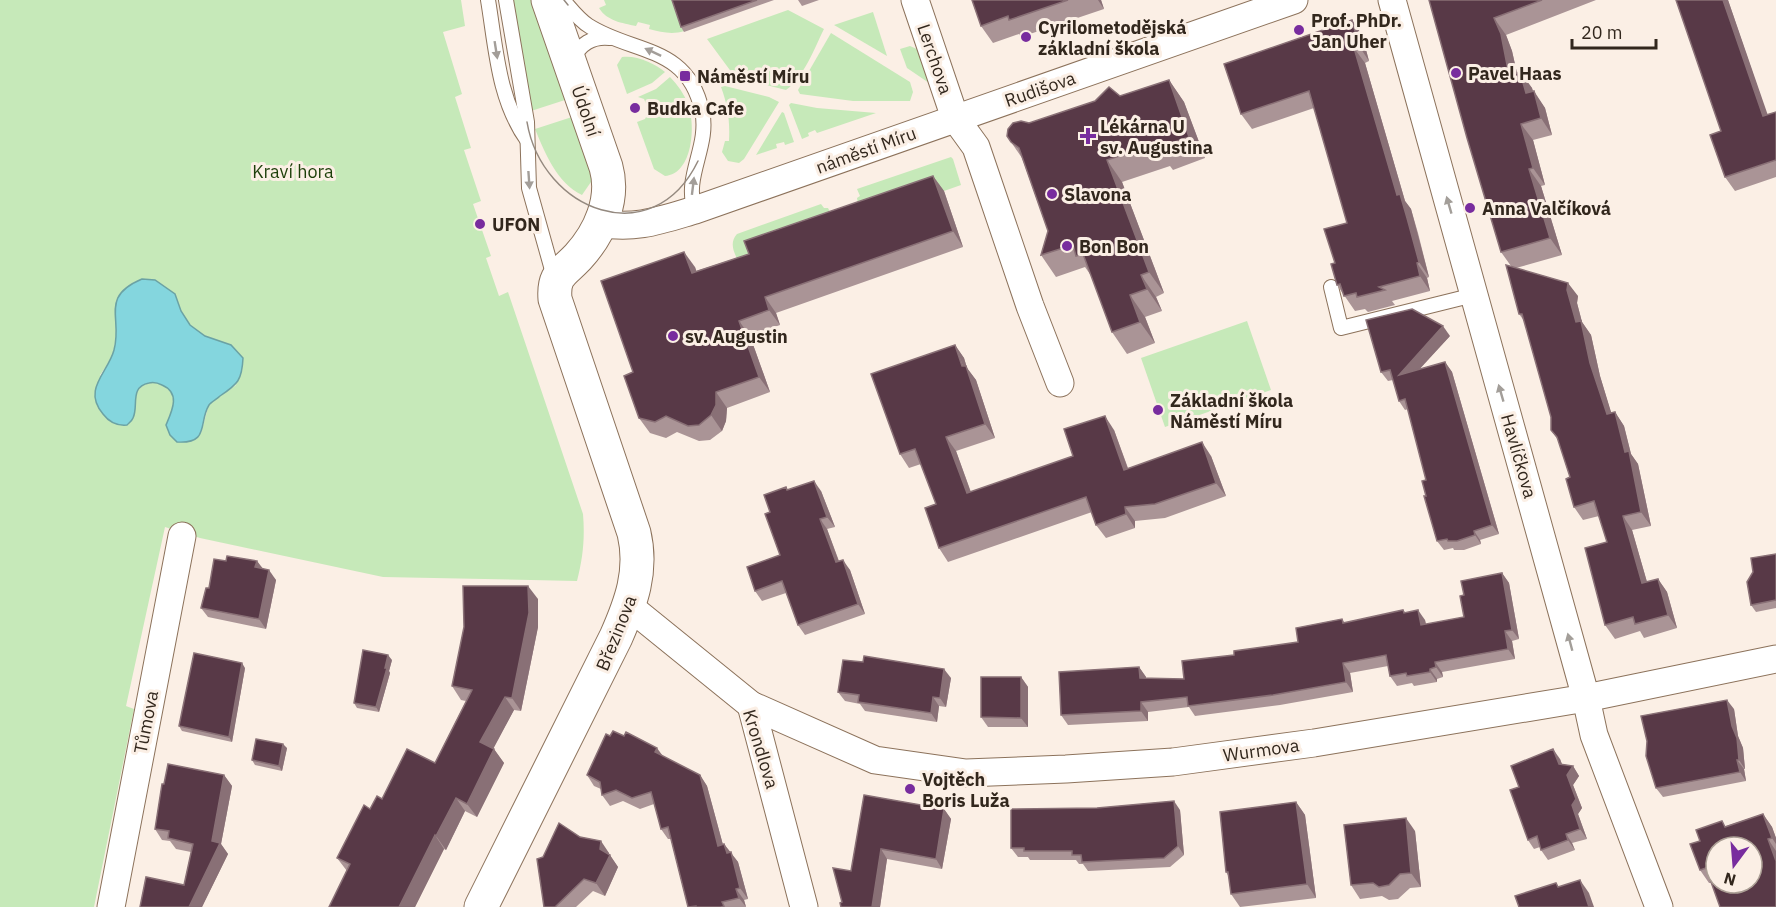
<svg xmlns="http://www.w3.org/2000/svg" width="1776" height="907" font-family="'IBM Plex Sans',sans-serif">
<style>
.green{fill:#c6e9b9;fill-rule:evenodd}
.water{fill:#84d6de;stroke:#6ba2a4;stroke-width:1.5}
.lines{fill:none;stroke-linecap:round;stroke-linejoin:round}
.service-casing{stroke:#8c725b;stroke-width:16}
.minor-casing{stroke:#8c725b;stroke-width:29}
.tertiary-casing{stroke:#8c725b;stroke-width:35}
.service{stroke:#fff;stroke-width:14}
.minor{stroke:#fff;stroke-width:27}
.tertiary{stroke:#fff;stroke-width:33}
.tram{stroke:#94897f;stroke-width:1.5}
.wall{fill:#aa9496}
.shaded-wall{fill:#897076}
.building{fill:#583947;stroke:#897076;stroke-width:1.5;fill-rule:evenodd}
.oneway{fill:#a39e99}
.poi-dot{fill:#782c9e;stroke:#fbefe5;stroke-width:2}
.labels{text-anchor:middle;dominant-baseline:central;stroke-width:6;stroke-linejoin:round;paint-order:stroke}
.poi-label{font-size:18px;font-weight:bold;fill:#32271d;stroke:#fbefe5;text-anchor:start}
.street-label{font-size:18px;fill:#32271d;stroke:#fbefe5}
.park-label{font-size:18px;fill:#1d3f0a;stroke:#fbefe5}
</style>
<rect width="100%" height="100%" fill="#fbefe5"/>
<g class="green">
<path d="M0 0H461L465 26 443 32 462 94 455 97 471 148 464 150 481 201 473 204 491 256 486 258 499 296 508 292 583 514C585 538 583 558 577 581L383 577 200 538 165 527 126 706 134 709 94 907H0ZM175 294 181 311 190 325 205 336 231 345 243 358 236 385 209 404 201 433 166 425C170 416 176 406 174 397 169 380 143 377 136 394 133 400 134 410 134 418L100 375 112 358 117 334Z"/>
<polygon points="513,0 531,0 565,100 531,111"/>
<path d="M604 0H674L684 31C672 35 661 32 649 29L650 25 638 22 636 26C622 23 607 21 599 8L606 5Z"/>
<path d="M788 10 824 29C814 49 804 77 786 90L735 77 707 39Z"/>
<polygon points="873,12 887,56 834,25"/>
<polygon points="831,33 910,82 913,92 910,101 853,101 800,94 798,90"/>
<polygon points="910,46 919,50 932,85 907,68 900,49"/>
<path d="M622 57C637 55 654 63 665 72L652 83 627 94 617 65Z"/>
<path d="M670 77C678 85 684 94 688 104 696 125 693 174 665 176L654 169 637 122 645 119 649 111 644 99 638 97 656 89Z"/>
<path d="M725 86 769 97 779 102 744 159 739 163 728 161 722 152 725 141H729C730 121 728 106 721 87Z"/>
<polygon points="791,103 817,108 876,113 817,133 815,130 808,133 809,136 802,139 789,105"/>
<polygon points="782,112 784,113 794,142 785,145 784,142 776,144 777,148 756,155"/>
<path d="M572 117 593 179 582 195C557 183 545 153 535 129Z"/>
<polygon points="951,157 953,159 961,185 859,221 860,216 857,198 860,196 857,189"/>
<path d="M821 204 824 208H828L836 224 742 269C737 257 727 245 737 234Z"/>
<polygon points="1247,321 1271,390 1165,427 1141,358"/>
</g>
<path class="water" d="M142 279 155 280 175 294 181 311 190 325 205 336 231 345 243 358C242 380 238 384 220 396 217 399 211 402 209 405 198 423 210 444 177 442L170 435 166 425C172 411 181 393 162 385 158 383 153 382 149 383 129 387 139 406 133 418 132 421 129 423 127 425 117 426 109 422 103 414 82 389 108 373 114 350 123 318 99 297 142 279Z"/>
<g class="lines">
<g class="service-casing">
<g id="service">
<path d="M488 0C496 48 498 99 527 140"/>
<polyline points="506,0 527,122 529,188 554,277"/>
<path d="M563 0C571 9 579 20 589 26 633 54 688 45 702 111 710 146 683 177 695 210"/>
<path d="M573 60C579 44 593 36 610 38"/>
<polyline points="1331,287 1341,328 1474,295"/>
</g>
</g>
<g class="minor-casing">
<g id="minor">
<polyline points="915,0 955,118 976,147 1030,306 1060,383"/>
<polyline points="1392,0 1586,698 1594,735 1659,907"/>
<path d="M599 223C635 230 661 220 695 210L1294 0"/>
<polyline points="630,607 751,705 875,760 966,773 1066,769 1173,762 1314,743 1586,698 1776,659"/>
<polyline points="751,705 804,907"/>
<polyline points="111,907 182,536"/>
</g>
</g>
<g class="tertiary-casing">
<path id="tertiary" d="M481 907 616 637C631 603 643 571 634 533L555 299C553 274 563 273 578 257 600 233 615 199 606 167L548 0"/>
</g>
<use href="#service" class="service"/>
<use href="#minor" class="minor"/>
<use href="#tertiary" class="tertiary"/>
<g class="tram">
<polyline points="564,0 568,5"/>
<path d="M527 122C542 211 653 254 698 161"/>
</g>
</g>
<g class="wall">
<polygon points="672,0 774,0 684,32 681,27"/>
<polygon points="798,0 819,0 802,6"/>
<polygon points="972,0 1101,0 1104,9 1021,37 1019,34 993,43 981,26"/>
<polygon points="1429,0 1596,0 1506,35 1512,51 1517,73 1520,72 1532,88 1533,91 1545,108 1552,135 1533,140 1545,185 1541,186 1562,255 1516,268 1578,296 1577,303 1582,322 1591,335 1600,376 1611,413 1615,412 1624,426 1631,454 1638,464 1651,526 1632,530 1647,582 1658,579 1667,592 1677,628 1644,638 1640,631 1615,639 1605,625 1607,542 1599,516 1583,520 1574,507 1570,477 1558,440 1551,430 1551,417 1525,322 1519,314 1511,266 1501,252"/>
<polygon points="1676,0 1728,0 1767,115 1776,112 1776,177 1735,191 1725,177 1721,131"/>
<polygon points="1352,20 1362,35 1369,61 1365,63 1405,201 1411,209 1418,233 1429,277 1427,278 1430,291 1392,301 1395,305 1368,312 1365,309 1355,311 1337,285 1335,263 1347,223 1314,108 1252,129 1241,114"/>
<polygon points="1169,80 1184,102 1205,158 1173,170 1170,166 1122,182 1164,293 1156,297 1162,311 1145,317 1155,343 1127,354 1112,332 1092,277 1085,267 1056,277 1041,255 1048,231 1022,158 1011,142 1029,123 1120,96"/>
<polygon points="933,176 944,191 963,247 776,313 780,325 750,336 770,392 727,408 726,421 722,431 710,440 699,441 677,432 666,438 650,433 639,418 633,372 695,267 696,271 749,254"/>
<polygon points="1450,336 1419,369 1445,362 1452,372 1499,534 1480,540 1481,544 1464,550 1454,550 1453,548 1444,550 1437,541 1426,496 1426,480 1408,409 1405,410 1399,401 1393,380 1388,381 1381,372"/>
<polygon points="955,345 964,358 967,368 976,380 995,438 956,451 971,492 1073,456 1114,430 1128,468 1211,456 1226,496 1165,518 1135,521 1135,528 1106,538 1096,525 1092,512 948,562 939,548 936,504 921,464 909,468 900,454"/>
<polygon points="786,487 788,490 821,491 835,527 827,529 839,561 850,570 865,614 805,635 798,625 786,593 762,601 755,591 780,555 770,512"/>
<polygon points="1776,554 1776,608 1756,612 1751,605"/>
<polygon points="226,561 257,561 262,569 276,580 266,629 208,617 201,608 209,588"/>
<polygon points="1502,573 1509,583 1519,639 1512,641 1515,659 1442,672 1443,677 1437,679 1437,682 1414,686 1412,683 1397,686 1390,676 1388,666 1350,673 1353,692 1280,705 1195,716 1189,707 1148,712 1148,721 1068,725 1061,715 1139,667 1146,677 1146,678 1184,679 1234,655 1298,642 1342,619 1345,623 1403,610 1405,612 1425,620 1426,624 1464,617 1464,595"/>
<polygon points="538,599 538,627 521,711 514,710 493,748 504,763 477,817 465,811 446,850 444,849 415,907 329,907 347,871 337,858 370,809 382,799 435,763 466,701 461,700 452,686"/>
<polygon points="392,660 389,671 390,673 379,712 357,708 354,703"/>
<polygon points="245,668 232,742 182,731 179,726"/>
<polygon points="1021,677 1028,687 1028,727 988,727 981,717"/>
<polygon points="951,678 946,707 939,706 937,722 865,711 860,704 845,701 838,692"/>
<polygon points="1734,709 1738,736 1743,748 1745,769 1744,769 1746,781 1663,797 1656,788"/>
<polygon points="610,736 662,756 700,775 707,786 723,845 724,844 738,862 748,899 744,900 746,907 688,907 671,839 668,839 661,829 654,804 640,809 623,801 610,806 602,795 601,789 594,786 587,775"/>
<polygon points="287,748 282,771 255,765 252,760"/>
<polygon points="1560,759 1562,764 1573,766 1579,776 1573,785 1582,808 1578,814 1587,839 1572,843 1575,850 1548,860 1541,850 1540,847 1534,849 1528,840 1519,787"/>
<polygon points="224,775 232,786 221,844 228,854 202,907 140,907 184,885 191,852 176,849 170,841 162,840 155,829"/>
<polygon points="864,795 944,809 951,819 942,869 887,859 880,907 841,907 851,871"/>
<polygon points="1296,802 1305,815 1316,898 1240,907 1231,894 1229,877 1226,872"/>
<polygon points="1180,810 1184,855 1170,867 1088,871 1083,864 1079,864 1076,860 1030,860 1028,857 1018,857 1011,848"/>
<polygon points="1763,814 1772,827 1776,838 1776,907 1711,883 1709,883 1700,870 1700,841 1726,826"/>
<polygon points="1415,831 1421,887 1410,888 1398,899 1389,900 1382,896 1360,899 1351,885"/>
<polygon points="580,837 609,853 609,854 618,867 605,896 593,891 576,907 544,907 543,857"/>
</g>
<g class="shaded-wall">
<polygon points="1098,0 1101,0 1104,9"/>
<polygon points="1723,0 1728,0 1773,130 1763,116"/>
<polygon points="1494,18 1506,35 1512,51 1521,91 1509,75"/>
<polygon points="1352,20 1362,35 1369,61 1359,46"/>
<polygon points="1354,48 1365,63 1405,201 1411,209 1429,277 1419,262 1397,195"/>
<polygon points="1520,72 1532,88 1538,110 1526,93"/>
<polygon points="1169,80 1184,102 1205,158 1189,137"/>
<polygon points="1534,91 1545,108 1552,135 1541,118"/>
<polygon points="1521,124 1533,140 1545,185 1533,168"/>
<polygon points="1107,160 1122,182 1164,293 1149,272"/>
<polygon points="1529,169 1541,186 1562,255 1550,238"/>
<polygon points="933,176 944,191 963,247 953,231"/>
<polygon points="684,252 695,267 702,288 692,273"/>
<polygon points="1417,263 1427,278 1430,291 1420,276"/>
<polygon points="1141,275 1156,297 1162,311 1147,289"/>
<polygon points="1568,283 1578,296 1577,303 1582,322 1591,335 1600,376 1616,428 1607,414 1576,322 1567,290"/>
<polygon points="1130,295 1145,317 1155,343 1140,322"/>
<polygon points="765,297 776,313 780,325 769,310"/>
<polygon points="739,321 750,336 770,392 759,377"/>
<polygon points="1443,326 1450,336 1406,384 1399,375"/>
<polygon points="955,345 964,358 967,368 976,380 995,438 985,424"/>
<polygon points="1445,362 1452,372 1499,534 1492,525"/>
<polygon points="716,392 727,408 726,421 722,431 711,415"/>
<polygon points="1615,412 1624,426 1631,454 1638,464 1651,526 1641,512"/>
<polygon points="1105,416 1114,430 1133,483 1124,470"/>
<polygon points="946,437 956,451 976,507 967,493"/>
<polygon points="1202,442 1211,456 1226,496 1216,483"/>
<polygon points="814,481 821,491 835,527 827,517"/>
<polygon points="1125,507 1135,521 1135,528 1126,514"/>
<polygon points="1623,516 1632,530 1651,596 1642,583"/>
<polygon points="820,519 827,529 843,573 836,562"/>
<polygon points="1474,531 1480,540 1481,544 1475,535"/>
<polygon points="843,560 850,570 865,614 858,604"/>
<polygon points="257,561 264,570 255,567"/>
<polygon points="269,570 276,580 266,629 259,619"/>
<polygon points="1502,573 1509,583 1519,639 1512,630"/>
<polygon points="1658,579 1667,592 1677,628 1668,615"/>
<polygon points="528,586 538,599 538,627 521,711 512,698"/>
<polygon points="1418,610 1425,620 1428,635 1421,625"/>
<polygon points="1505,631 1512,641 1515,659 1508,649"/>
<polygon points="388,655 392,660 389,671 390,673 379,712 376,707"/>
<polygon points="1435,662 1442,672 1443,677 1436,667"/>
<polygon points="242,663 245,668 232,742 229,737"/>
<polygon points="1343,663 1350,673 1353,692 1346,682"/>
<polygon points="1139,667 1146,677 1147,688 1140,678"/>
<polygon points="944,669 951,678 946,707 940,698"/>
<polygon points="1430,669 1437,679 1437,682 1430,672"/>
<polygon points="1021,677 1028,687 1028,727 1021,718"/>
<polygon points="505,697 514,710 490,755 480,742"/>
<polygon points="933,697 939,706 937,722 931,713"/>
<polygon points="1727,700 1734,709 1738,736 1743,748 1745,769 1739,760 1732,726"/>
<polygon points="1141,702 1148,712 1148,721 1141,711"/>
<polygon points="283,744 287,748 282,771 279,766"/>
<polygon points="657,748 665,759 655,752"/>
<polygon points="494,749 504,763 477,817 467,804"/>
<polygon points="1553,749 1560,759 1565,773 1559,764"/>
<polygon points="1737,760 1744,769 1746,781 1740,772"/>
<polygon points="1573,766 1579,776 1573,785 1582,808 1578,814 1587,839 1580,829 1572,805 1567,775"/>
<polygon points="224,775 232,786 221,844 228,854 202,907 189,907 212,841"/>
<polygon points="700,775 707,786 726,856 718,846"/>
<polygon points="456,798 465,811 446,850 436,836"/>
<polygon points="1174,801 1180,810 1184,855 1178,846"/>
<polygon points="1296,802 1305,815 1316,898 1307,884"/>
<polygon points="944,809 951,819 942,869 936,859"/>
<polygon points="1763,814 1772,827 1776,838 1776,844 1772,838"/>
<polygon points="1406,818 1415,831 1421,887 1411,873"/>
<polygon points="1566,834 1572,843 1575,850 1568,840"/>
<polygon points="435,835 444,849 415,907 399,907"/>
<polygon points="1768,839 1776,851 1776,861"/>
<polygon points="601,841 609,853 609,858 610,855 618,867 605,896 596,883"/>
<polygon points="724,844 738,862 748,899 740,888"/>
<polygon points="881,849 887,859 880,907 872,907"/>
<polygon points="1580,880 1589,893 1594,907 1589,907"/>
<polygon points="736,889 744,900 746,907 739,898"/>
</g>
<g class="building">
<polygon points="672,0 757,0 681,27"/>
<polygon points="972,0 1068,0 1009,20 1008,16 981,26"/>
<polygon points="1429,0 1542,0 1494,18 1501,34 1509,75 1520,72 1526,93 1534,91 1541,118 1521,124 1533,168 1529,169 1550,238 1501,252 1467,138"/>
<polygon points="1676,0 1723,0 1763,116 1776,112 1776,160 1725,177 1710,135 1721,131"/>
<polygon points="1352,20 1359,46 1354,48 1397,195 1400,194 1407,218 1419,262 1417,263 1420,276 1379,287 1385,290 1357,297 1356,293 1344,296 1340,284 1337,285 1331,264 1335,263 1324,229 1347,223 1309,91 1241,114 1224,64"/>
<polygon points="1169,80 1189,137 1157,148 1156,144 1107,160 1149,272 1141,275 1147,289 1130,295 1140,322 1112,332 1083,254 1076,256 1073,245 1041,255 1048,231 1019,148 1011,142 1007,136 1008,129 1013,123 1021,121 1029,123 1095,101 1109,87 1120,96"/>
<polygon points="933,176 953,231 765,297 769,310 739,321 759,377 716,392 716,405 711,415 699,425 688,426 666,416 655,422 639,418 624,376 633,372 601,281 684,252 692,273 749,254 744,241"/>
<polygon points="1506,265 1568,283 1567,290 1576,322 1581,321 1590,363 1607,414 1615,412 1625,452 1629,451 1641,512 1623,516 1642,583 1658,579 1668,615 1635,624 1633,617 1605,625 1585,548 1607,542 1594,501 1574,507 1566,479 1570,477 1557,437 1551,430 1551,417 1522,314 1519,314"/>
<polygon points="1412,309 1443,326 1399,375 1445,362 1492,525 1474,531 1475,535 1457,541 1448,541 1447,539 1437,541 1424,496 1426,496 1422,481 1426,480 1405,399 1399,401 1390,370 1381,372 1366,320"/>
<polygon points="955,345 962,366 966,366 985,424 946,437 967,493 1073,456 1064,429 1105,416 1124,470 1202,442 1216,483 1155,504 1125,507 1126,514 1096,525 1086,497 939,548 925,508 936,504 915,449 900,454 871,374"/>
<polygon points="814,481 827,517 820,519 836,562 843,560 858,604 798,625 782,581 755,591 747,567 780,555 765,514 770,512 764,495 786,487 787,490"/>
<polygon points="1776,554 1776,600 1751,605 1747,582 1753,572 1751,558"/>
<polygon points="227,556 257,561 255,567 269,570 259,619 201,608 206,588 209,588 214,559 226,561"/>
<polygon points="1502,573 1512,630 1505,631 1508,649 1435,662 1436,667 1430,669 1430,672 1407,676 1406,673 1390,676 1386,655 1343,663 1346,682 1273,695 1188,706 1187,697 1141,702 1141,711 1061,715 1059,672 1139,667 1140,678 1184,679 1182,661 1234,655 1234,651 1298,642 1296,628 1342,619 1343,623 1403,610 1404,613 1418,610 1421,625 1464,617 1460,596 1464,595 1461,581"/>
<polygon points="463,586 528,586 529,613 512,698 505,697 480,742 494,749 467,804 456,798 436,836 435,835 399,907 329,907 350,864 337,858 364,805 370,809 377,796 382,799 407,749 435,763 472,690 452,686 464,627"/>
<polygon points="363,650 388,655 385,668 387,668 376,707 354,703"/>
<polygon points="194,653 242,663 229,737 179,726"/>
<polygon points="864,656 944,669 940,698 933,697 931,713 858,702 859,695 838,692 843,660 863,662"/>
<polygon points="981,677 1021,677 1021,718 981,717"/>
<polygon points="1727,700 1732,726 1737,738 1739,760 1737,760 1740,772 1656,788 1646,756 1647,741 1641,716"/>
<polygon points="613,731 624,736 626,732 657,748 655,752 700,775 718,846 724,844 727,853 731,852 740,888 736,889 739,898 722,902 724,906 721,907 696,907 696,906 688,907 668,827 661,829 651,792 632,798 616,790 602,795 600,782 587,775 606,734 610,736"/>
<polygon points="256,739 283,744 279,766 252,760"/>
<polygon points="1553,749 1559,764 1573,766 1567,775 1576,799 1572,805 1580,829 1566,834 1568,840 1541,850 1537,836 1528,840 1510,790 1519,787 1511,766"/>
<polygon points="168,764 224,775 212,841 220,843 189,907 140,907 146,877 184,885 193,844 168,838 169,831 155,829 162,784 164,784"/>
<polygon points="864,795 944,809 936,859 881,849 872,907 841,907 840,903 842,902 833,868 851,871"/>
<polygon points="1174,801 1178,846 1164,858 1082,862 1081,855 1072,855 1072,851 1024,851 1024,848 1011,848 1011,809 1097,808"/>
<polygon points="1296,802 1307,884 1231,894 1228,872 1226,872 1220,812"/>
<path d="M1763 814 1772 838 1768 839 1776 861V907H1720L1706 868 1700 870 1690 844 1700 841 1696 830 1722 821 1725 827ZM1716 847H1752V883H1716Z"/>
<polygon points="1406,818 1411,873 1400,874 1389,885 1379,887 1373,883 1351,885 1344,825"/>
<polygon points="559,823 580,837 601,841 600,849 610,855 596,883 584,879 555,907 544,907 537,859 543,857"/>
<polygon points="1580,880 1589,907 1519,907 1515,896 1556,883 1558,887"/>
</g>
<defs><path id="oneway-solid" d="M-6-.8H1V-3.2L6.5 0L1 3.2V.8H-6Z" transform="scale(1.5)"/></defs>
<g class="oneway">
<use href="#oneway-solid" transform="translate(496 50) rotate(81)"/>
<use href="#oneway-solid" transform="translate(653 52) rotate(-155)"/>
<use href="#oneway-solid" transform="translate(529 180) rotate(86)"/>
<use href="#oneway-solid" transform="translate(693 186) rotate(-83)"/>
<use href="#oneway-solid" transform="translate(1449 205) rotate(-106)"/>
<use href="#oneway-solid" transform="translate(1501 393) rotate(-106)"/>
<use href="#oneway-solid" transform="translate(1570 642) rotate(-105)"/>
</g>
<g class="poi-dot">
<circle cx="1299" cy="30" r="6"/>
<circle cx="1026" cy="37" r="6"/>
<circle cx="1456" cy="73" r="6"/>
<rect x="679" y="70" width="12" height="12" rx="3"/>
<circle cx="635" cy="108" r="6"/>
<path d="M1085 127h6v6h6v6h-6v6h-6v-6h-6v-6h6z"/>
<circle cx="1052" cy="194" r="6"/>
<circle cx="1470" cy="208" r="6"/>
<circle cx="480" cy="224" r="6"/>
<circle cx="1067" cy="246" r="6"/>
<circle cx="673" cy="336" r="6"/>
<circle cx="1158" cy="410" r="6"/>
<circle cx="910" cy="789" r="6"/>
</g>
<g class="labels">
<g class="poi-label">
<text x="1311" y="20">Prof. PhDr.<tspan x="1311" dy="21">Jan Uher</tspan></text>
<text x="1038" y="27">Cyrilometodějská<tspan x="1038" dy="21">základní škola</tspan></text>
<text x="1468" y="73">Pavel Haas</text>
<text x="697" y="76">Náměstí Míru</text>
<text x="647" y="108">Budka Cafe</text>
<text x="1100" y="126">Lékárna U<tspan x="1100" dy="21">sv. Augustina</tspan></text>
<text x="1064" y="194">Slavona</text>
<text x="1482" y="208">Anna Valčíková</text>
<text x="492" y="224">UFON</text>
<text x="1079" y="246">Bon Bon</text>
<text x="685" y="336">sv. Augustin</text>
<text x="1170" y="400">Základní škola<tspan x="1170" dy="21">Náměstí Míru</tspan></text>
<text x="922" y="779">Vojtěch<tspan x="922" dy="21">Boris Luža</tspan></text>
</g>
<g class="street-label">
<text transform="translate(935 59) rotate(71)">Lerchova</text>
<text transform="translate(1040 89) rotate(-19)">Rudišova</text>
<text transform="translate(586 111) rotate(71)">Údolní</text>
<text transform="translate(866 150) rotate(-20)">náměstí Míru</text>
<text transform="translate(1519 456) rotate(74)">Havlíčkova</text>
<text transform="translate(616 633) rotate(-68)">Březinova</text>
<text transform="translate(146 722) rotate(-79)">Tůmova</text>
<text transform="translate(761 749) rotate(73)">Krondlova</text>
<text transform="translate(1261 750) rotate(-8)">Wurmova</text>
</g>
<g class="park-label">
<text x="293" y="171">Kraví hora</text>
</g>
</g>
<g transform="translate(1734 865) rotate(196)"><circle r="28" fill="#fbefe5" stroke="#ab9f95" stroke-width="1.5"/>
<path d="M0-4.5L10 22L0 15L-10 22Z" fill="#782c9e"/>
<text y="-9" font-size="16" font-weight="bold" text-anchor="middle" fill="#32271d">N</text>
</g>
<path d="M1572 39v9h84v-9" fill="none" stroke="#32271d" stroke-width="3"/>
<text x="1581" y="39" font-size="18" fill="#32271d" stroke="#fbefe5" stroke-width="4.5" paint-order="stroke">20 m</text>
</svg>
